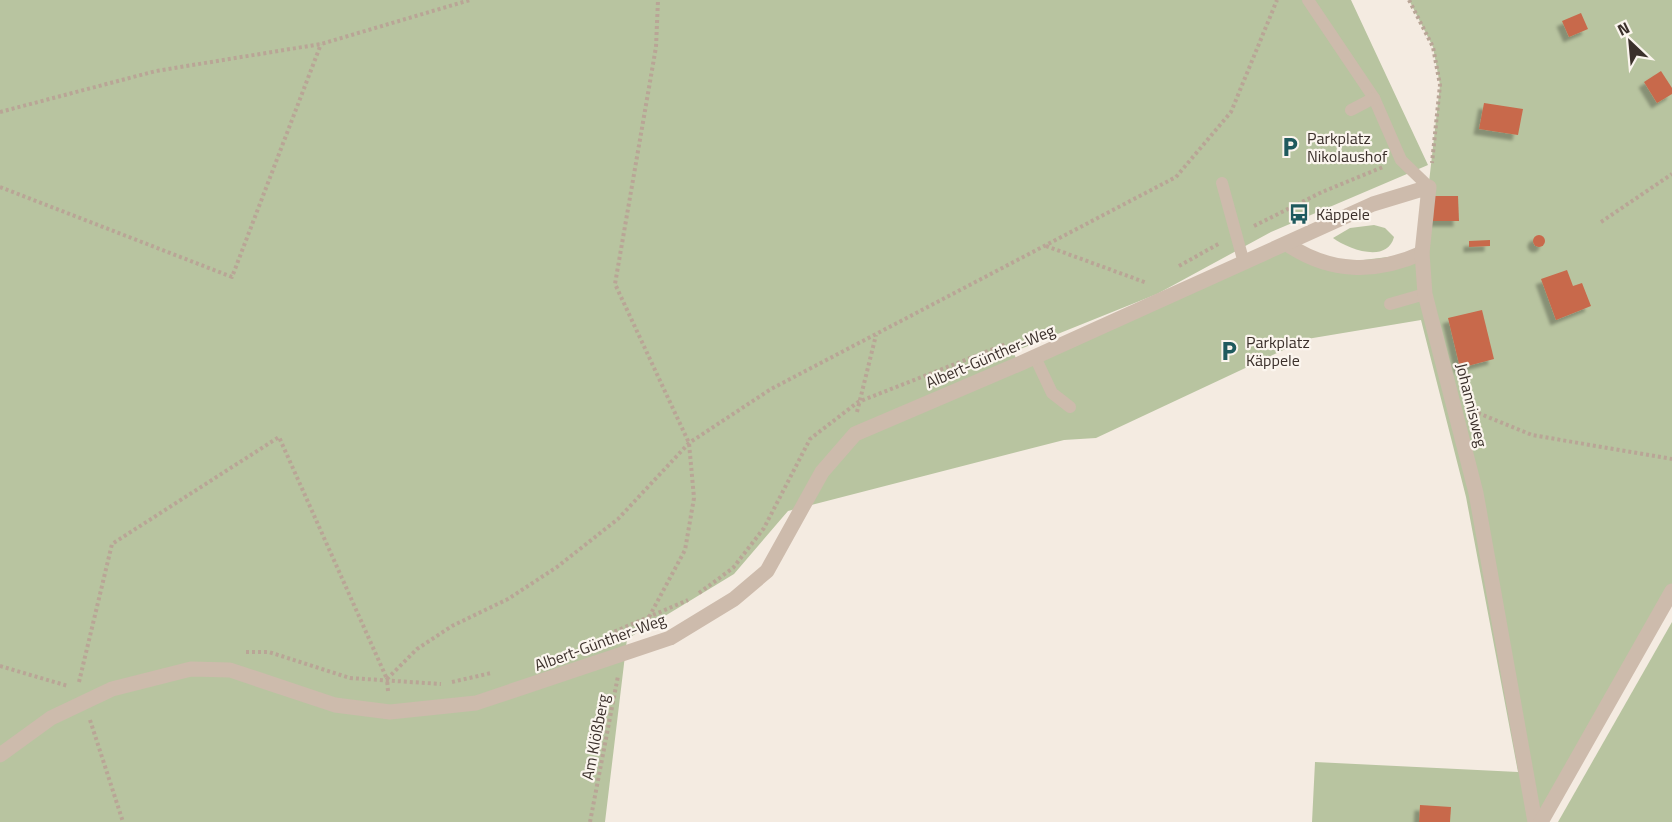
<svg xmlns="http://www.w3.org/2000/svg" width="1672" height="822" font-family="'Titillium Web',sans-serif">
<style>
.green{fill:#b8c4a0}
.building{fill:#c8694b;filter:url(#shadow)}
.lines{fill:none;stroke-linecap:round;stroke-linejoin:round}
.path{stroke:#b9a596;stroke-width:4;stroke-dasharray:3 3;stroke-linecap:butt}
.lane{stroke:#cdbbac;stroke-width:12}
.street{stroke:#cdbbac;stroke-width:15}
.labels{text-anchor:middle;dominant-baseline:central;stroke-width:4.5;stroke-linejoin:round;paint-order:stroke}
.poi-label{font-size:16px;fill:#3b302b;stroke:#fbf5ee;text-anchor:start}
.street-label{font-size:16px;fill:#3b302b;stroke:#fbf5ee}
</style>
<defs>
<filter id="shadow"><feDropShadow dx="-5.5" dy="5.5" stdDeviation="1.5" flood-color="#0004"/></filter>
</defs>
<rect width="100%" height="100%" fill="#f4ebe1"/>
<g class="green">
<polygon points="0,0 1351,0 1428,165 1271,232 1157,294 1013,352 1019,364 1287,244 1330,264 1421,253 1440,85 1433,47 1409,0 1672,0 1672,591 1541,822 1312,822 1315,762 1518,772 1466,497 1421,320 1307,339 1096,438 1064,440 788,511 734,574 627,639 605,822 0,822"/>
<path d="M1374 225 1385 228 1394 237C1387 264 1348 249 1333 238L1350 228Z"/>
<polygon points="1672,622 1672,822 1558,822"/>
</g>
<g class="building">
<polygon points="1581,13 1588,29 1569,37 1562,21"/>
<polygon points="1661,71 1672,88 1672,94 1657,103 1644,82"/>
<polygon points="1484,103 1523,109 1518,135 1479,129"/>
<polygon points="1434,196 1458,196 1459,221 1433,221"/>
<circle cx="1539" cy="241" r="6"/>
<polygon points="1490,240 1490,246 1469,247 1469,241"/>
<polygon points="1567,270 1573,286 1582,283 1591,306 1556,320 1541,279"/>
<polygon points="1482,310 1494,359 1460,368 1448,318"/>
<polygon points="1420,805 1451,807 1450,822 1419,822"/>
</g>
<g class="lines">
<g class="path">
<polyline points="1409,0 1433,47 1440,85 1432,163"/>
<polyline points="0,112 156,71 321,44 470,0"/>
<polyline points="0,187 232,277 321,44"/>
<polyline points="1601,222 1672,174"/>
<polyline points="1254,226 1322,192 1383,167"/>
<polyline points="1046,246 1147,283"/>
<polyline points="1179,266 1220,243"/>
<polyline points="857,412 876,335"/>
<polyline points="1478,413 1532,435 1672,459"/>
<polyline points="699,593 733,568 764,528 810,439 858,402 1006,344"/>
<polyline points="649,617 685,550 694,498 689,443 615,284 656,47 658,0"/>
<polyline points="609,634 688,600"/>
<polyline points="246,652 269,652 350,678 441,684"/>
<polyline points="0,666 68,686"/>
<polyline points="79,682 112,544 279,437 387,679"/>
<polyline points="452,682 491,673"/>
<polyline points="388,691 387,679 417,649 452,626 508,599 557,567 618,519 689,443 771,389 1176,177 1231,112 1277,0"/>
<polyline points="90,720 123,822"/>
<polyline points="590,822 618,676"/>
</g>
<g class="lane">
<polyline points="1308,0 1374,98 1401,160 1429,187"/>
<polyline points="1351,110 1374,98"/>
<polyline points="1222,183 1244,263"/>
<polyline points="1390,304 1425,294"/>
<polyline points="1035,357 1052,393 1070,407"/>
</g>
<g class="street">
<path d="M1287 244C1329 273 1376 274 1422 253"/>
<polyline points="0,755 51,718 112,689 191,669 230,670 335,705 390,712 476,703 670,638 734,599 767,571 822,472 855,434 1019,364 1373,204 1429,187 1422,253 1425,294 1476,493 1535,822"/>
<polyline points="1541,822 1672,591"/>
</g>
</g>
<defs>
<g id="parking-bare" transform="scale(1.62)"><path d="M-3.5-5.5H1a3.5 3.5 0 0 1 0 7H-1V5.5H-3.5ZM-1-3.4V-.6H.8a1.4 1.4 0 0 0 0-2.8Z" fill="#1f5a5e" stroke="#fbf5ee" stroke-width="2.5" paint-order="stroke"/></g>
<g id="bus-bare" transform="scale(1.62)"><path d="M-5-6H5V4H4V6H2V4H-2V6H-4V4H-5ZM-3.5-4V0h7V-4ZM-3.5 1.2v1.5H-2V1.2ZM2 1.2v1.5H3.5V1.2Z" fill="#1f5a5e" stroke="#fbf5ee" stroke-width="2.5" paint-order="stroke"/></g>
</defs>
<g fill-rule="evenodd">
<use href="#parking-bare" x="1290" y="147"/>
<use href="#bus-bare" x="1299" y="214"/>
<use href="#parking-bare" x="1229" y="351"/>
</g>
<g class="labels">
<g class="poi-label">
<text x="1307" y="138">Parkplatz<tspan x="1307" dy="18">Nikolaushof</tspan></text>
<text x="1316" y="214">Käppele</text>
<text x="1246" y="342">Parkplatz<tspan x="1246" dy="18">Käppele</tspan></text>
</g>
<g class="street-label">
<text transform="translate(990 356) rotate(-23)">Albert-Günther-Weg</text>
<text transform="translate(1472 405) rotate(76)">Johannisweg</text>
<text transform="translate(600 642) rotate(-20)">Albert-Günther-Weg</text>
<text transform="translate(595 737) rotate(-79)">Am Klößberg</text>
</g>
</g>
<g transform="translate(1630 42) rotate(334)" stroke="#fbf5ee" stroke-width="4.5" paint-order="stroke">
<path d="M0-4.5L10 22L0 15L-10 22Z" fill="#3b302b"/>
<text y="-9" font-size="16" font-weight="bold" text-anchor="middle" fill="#3b302b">N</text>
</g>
</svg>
